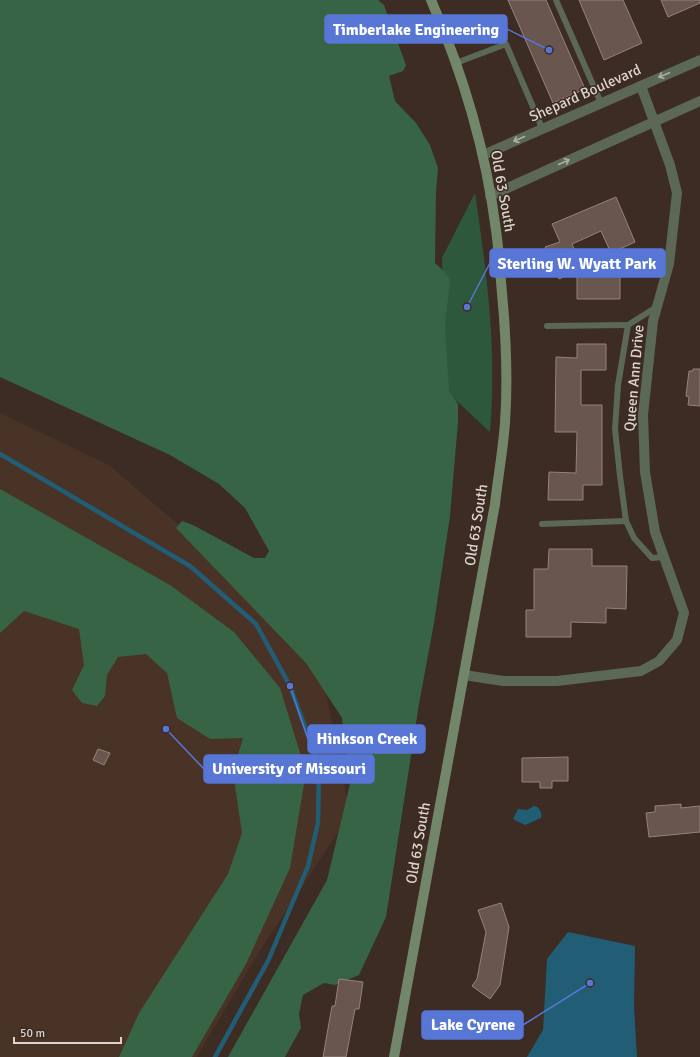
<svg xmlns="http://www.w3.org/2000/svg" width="700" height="1057" font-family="Signika,sans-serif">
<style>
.built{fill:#493327}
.green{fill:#2d583b}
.forest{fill:#366445}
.water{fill:#215e76}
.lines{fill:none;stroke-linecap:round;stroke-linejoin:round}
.stream{stroke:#215e76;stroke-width:4.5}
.building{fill:#69564f;stroke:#97827a}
.service{stroke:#5b6856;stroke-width:6}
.minor{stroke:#5b6856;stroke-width:10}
.tertiary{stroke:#5b6856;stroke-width:10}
.secondary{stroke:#72876a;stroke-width:10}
.oneway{stroke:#b0aea3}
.labels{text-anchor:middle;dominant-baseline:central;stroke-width:3;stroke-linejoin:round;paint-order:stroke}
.street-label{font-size:15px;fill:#ddd3cd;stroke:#3c2c23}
.leader{fill:none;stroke:#5776d5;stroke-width:1.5}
.callout-dot{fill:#5776d5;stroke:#3c2c23;stroke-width:1.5}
.callout{fill:#5776d5;stroke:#5776d5;stroke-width:1.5}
.callout-label{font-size:16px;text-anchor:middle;font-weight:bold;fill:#fff}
</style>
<rect width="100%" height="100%" fill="#3c2c23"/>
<polygon class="built" points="0,413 109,465 316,643 350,814 259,952 197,1057 0,1057"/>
<path class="green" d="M475 193C487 276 497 348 490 432L446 391 442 258Z"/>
<g class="forest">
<polygon points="0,0 378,0 384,5 406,65 403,71 389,76 395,101 416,123 430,145 438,168 436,192 435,263 445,272 450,280 445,325 449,391 458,404 458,422 450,516 434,623 419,704 386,917 359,975 335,985 324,983 303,995 299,1014 301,1028 285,1057 228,1057 327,880 350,784 342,718 306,663 176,528 182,521 193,525 254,558 265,558 269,551 245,508 219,484 170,455 0,377"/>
<polygon points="0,489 170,585 234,632 280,688 306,772 290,868 246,964 192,1057 119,1057 139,1013 228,874 242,833 233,772 243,738 210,739 177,718 167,673 146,654 118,657 107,675 105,696 97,706 82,703 72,690 84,665 79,629 24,611 0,633"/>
</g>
<g class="water">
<path d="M534 806C539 806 543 814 541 818L525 825 513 819 518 809 527 810Z"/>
<polygon points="568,932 635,946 634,1007 637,1057 527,1057 543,1030 547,959"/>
</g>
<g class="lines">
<polyline class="stream" points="0,454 190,566 256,624 290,686 319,765 318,823 308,866 268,961 215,1057"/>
</g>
<g class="building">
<polygon points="508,0 546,0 585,89 553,103"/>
<polygon points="579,0 623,0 642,43 604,60"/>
<polygon points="661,0 700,0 700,3 668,17"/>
<polygon points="616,197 635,242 611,253 601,231 572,244 582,268 609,268 608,273 620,273 620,299 577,299 577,271 559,279 545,247 560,242 552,224"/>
<polygon points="577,344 606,344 606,370 581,370 581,405 602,405 602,485 583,485 583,500 548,500 549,472 576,473 577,432 555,432 556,357 577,358"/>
<polygon points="693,369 700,369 700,406 688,405 689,397 686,396 689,371 693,371"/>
<polygon points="549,549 592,549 592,566 627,566 626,609 606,608 606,623 571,622 571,637 526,637 526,610 534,610 534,569 548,569"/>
<polygon points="98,749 110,753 104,765 93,760"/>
<polygon points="568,757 568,781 552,781 552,788 540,788 540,782 522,782 522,758"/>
<polygon points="681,804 681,808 700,806 700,832 649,837 646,813 655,812 655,806"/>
<polygon points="501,903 509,927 500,985 490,999 472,986 477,979 486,932 478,910"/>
<polygon points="339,979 363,982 359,1009 355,1009 346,1057 323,1057 332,1006 335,1006"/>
</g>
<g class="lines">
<g class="service">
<polyline points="556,0 601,103"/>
<polyline points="456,63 506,44 542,128"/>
<polyline points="658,306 628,325 618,385 615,429 620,476 626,521 634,538 652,558 664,557"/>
<polyline points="547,326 628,325"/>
<polyline points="542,524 626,521"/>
</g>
<polyline class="minor" points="464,675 503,681 557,681 641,671 659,661 677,640 684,613 655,532 645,472 643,415 653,321 669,264 677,193 670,165 641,86"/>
<g class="tertiary">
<polyline points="483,155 700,60"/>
<polyline points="490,196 700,101"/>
</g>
<path class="secondary" d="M394 1057 495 504C498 477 503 450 505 423 508 380 506 336 502 293 500 272 499 251 496 230 486 152 462 71 431 0"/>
</g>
<defs><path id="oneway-shaft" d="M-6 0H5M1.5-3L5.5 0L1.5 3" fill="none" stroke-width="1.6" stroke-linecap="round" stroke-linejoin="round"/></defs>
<g class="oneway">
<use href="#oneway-shaft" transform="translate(664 75) rotate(157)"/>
<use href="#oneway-shaft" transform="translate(519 139) rotate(156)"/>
<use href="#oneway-shaft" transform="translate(564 162) rotate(-24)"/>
</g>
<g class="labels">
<g class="street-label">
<text transform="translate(585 93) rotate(-24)">Shepard Boulevard</text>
<text transform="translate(503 191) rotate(80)">Old 63 South</text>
<text transform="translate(634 378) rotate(-85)">Queen Ann Drive</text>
<text transform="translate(476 525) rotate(-81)">Old 63 South</text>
<text transform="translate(418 843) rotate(-80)">Old 63 South</text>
</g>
</g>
<path class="leader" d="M549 50L507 29M467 307L490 263M290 686L308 739M166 729L204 769M590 983L523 1025"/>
<g class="callout-dot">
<circle cx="549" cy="50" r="4"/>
<circle cx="467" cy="307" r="4"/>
<circle cx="290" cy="686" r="4"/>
<circle cx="166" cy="729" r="4"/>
<circle cx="590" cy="983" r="4"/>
</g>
<g class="callout">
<rect x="325" y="15" width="182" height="28" rx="4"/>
<rect x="490" y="249" width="175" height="28" rx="4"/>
<rect x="308" y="725" width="117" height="28" rx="4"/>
<rect x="204" y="755" width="170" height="28" rx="4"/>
<rect x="422" y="1011" width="101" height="28" rx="4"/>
</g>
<g class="callout-label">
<text x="416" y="35">Timberlake Engineering</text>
<text x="577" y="269">Sterling W. Wyatt Park</text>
<text x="367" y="744">Hinkson Creek</text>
<text x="289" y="774">University of Missouri</text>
<text x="473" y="1030">Lake Cyrene</text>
</g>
<path d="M14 1037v6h107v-6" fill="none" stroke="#ddd3cd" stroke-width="2"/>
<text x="20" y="1037" font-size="12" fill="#ddd3cd" stroke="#3c2c23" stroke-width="3" paint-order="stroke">50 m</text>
</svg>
